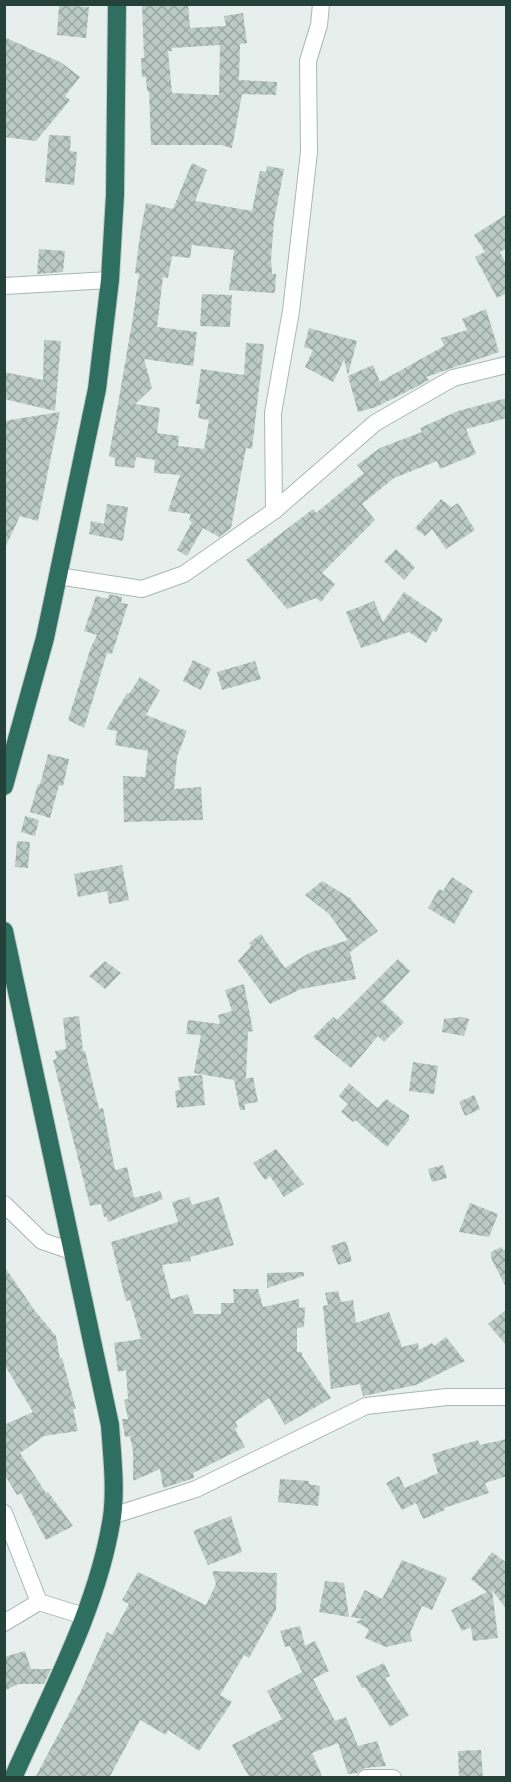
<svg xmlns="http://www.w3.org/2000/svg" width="511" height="1782" font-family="'Archivo Narrow',sans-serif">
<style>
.building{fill:url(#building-cross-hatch);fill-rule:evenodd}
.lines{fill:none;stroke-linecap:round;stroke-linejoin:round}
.street-casing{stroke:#a8b8b2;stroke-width:18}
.highway-casing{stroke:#c2cac8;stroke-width:20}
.street{stroke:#fff;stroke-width:16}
.highway{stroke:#2f6f62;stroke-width:18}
</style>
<defs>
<pattern id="building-cross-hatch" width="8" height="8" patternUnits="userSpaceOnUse" patternTransform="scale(1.5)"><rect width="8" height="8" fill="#bbcac4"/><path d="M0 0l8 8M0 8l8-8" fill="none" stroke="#98a6a0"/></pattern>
</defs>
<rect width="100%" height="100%" fill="#e6efeb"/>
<g class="building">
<path d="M142 4H188L190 28 226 26 224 16 243 13 247 43 240 44 239 80 277 82 276 95 242 94 232 148 221 145H151L149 91H147L146 77H142L141 58H144ZM220 45 219 95 172 93 168 51H172V48Z"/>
<polygon points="59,5 89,7 86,38 57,35"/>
<polygon points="4,37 62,63 80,77 65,96 70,100 36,141 4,137"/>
<polygon points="49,135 71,136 70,151 77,152 74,185 45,182"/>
<polygon points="192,163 207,170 195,201 252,211 260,171 266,172 267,166 284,169 274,221 271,259 272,274 276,274 275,293 229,290 234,250 192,245 190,258 172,256 168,278 163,277 157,327 197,332 193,366 144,359 152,388 135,404 160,408 157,433 179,436 178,446 204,449 209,420 198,418 200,404 196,404 201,369 244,375 246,343 264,344 252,449 246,448 231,528 219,537 203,528 187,556 177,550 192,522 189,520 191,514 168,511 180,475 154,473 155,460 136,457 134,468 115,466 115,458 109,456 132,323 139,274 135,273 140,235 146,203 173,209"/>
<polygon points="507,214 507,248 500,252 507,265 507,293 497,298 475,257 485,252 474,235"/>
<polygon points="39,249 65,251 63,272 37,274"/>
<polygon points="202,294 232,295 230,327 200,326"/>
<polygon points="486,309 499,352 426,377 429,380 414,388 376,407 358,412 348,376 373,365 380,382 444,346 441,338 467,330 462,319"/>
<polygon points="309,328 357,341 348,375 344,360 333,382 305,367 313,350 304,347"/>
<polygon points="44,340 61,341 55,411 4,399 4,372 43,380"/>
<polygon points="507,398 507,418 466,429 476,454 440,469 437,461 394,478 362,504 375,520 322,573 335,584 321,602 316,598 287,609 246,560 313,509 316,513 364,473 357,465 380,448 422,432 420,428 458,411"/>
<polygon points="60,412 38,521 20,516 4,550 4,421"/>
<polygon points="441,499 451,507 447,510 458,503 475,530 446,549 432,529 425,536 415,528"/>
<polygon points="107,504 128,507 123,541 89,534 91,521 104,524"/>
<polygon points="396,549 415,567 404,580 384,561"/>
<polygon points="404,592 443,619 436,632 433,631 426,643 409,632 361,648 346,612 374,601 383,622"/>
<polygon points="109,594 122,597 121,603 128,604 112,654 107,653 84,728 68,720 91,647 97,635 84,631 96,596 108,599"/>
<polygon points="193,660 211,669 201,690 183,681"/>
<polygon points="255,661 261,679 222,690 217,672"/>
<polygon points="140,677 160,690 146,715 187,731 177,757 174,789 201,787 203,820 124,822 123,776 145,777 148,751 115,745 117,731 106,729 127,693 129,694"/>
<polygon points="48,754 69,759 63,786 59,785 50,818 30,812 38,784 40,785"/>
<polygon points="25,816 39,820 35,836 21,832"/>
<polygon points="17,841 30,842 28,868 15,867"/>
<polygon points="122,865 129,900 109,904 107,891 78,897 74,874"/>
<polygon points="452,877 473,891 454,924 428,908 439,889 443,891"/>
<polygon points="322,881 350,898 378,931 350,952 356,979 301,989 270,1004 238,961 251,946 249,943 261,934 285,968 309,953 348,940 329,914 305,895"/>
<polygon points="398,959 410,971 382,1001 404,1022 384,1042 378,1036 351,1068 313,1037 333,1017 337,1020"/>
<polygon points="105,961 121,973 105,989 89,976"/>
<polygon points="244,984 253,1031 248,1032 246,1079 253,1077 258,1102 245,1104 245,1110 240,1110 234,1080 194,1073 201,1035 186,1034 188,1020 220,1024 218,1015 232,1011 225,990"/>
<polygon points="79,1016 83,1051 85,1051 99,1109 103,1108 115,1170 127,1167 134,1198 160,1191 163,1199 108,1222 107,1217 104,1217 101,1204 90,1206 53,1060 57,1059 55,1051 66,1049 63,1018"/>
<polygon points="462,1017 469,1019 464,1036 442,1032 444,1019"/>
<polygon points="413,1062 438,1066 434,1094 409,1091"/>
<polygon points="202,1075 205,1105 177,1108 175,1091 180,1090 178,1077"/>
<polygon points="349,1083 377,1108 386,1099 409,1115 409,1120 387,1147 355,1120 353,1122 341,1112 348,1104 339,1096"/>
<polygon points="474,1095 480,1109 465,1116 459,1102"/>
<polygon points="276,1149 304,1184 284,1197 270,1176 265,1180 253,1163"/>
<polygon points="443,1165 447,1178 432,1182 428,1169"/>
<polygon points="189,1197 192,1205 219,1197 234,1245 190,1257 191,1261 162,1265 171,1299 188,1294 194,1314 221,1314 221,1303 234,1303 233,1289 258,1289 263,1307 299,1299 299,1308 305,1307 304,1327 297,1328 297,1352 302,1352 302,1356 331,1398 285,1425 269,1398 235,1422 238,1427 235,1429 245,1447 193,1473 194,1478 163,1488 160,1469 133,1481 133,1452 130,1436 125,1437 122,1419 128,1419 124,1400 128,1399 126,1370 118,1372 114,1343 141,1339 130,1300 126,1301 111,1242 178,1222 172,1202"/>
<polygon points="470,1203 498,1214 489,1237 459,1232"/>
<polygon points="346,1241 352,1261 338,1265 331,1246"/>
<polygon points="501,1247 503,1250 507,1249 507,1289 491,1258 491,1252"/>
<polygon points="4,1266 35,1311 56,1336 60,1359 62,1358 76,1409 73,1409 78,1431 44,1436 20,1453 46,1493 48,1492 73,1526 46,1540 21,1493 17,1495 4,1474 4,1425 33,1412 4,1364"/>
<polygon points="304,1272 304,1276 267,1288 267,1273"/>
<polygon points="338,1291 341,1302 353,1300 356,1323 389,1312 402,1347 418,1343 419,1350 432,1343 434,1346 446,1337 465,1361 416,1385 363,1396 360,1384 331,1389 323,1306 328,1305 325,1293"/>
<polygon points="507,1309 507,1346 488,1324"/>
<polygon points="507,1439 507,1476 485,1483 489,1493 444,1508 445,1510 423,1519 416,1503 402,1510 386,1483 399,1476 405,1488 438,1473 432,1454 478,1440 480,1445"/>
<polygon points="280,1479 309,1481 309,1484 320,1486 318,1506 278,1502"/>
<polygon points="231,1516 242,1552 208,1565 193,1531"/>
<polygon points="492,1552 507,1563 507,1610 492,1590 498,1638 473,1641 471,1627 462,1631 451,1610 487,1592 471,1579"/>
<polygon points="402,1560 447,1578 432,1610 422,1606 410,1633 412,1641 386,1647 365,1638 369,1629 356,1622 363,1619 351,1617 365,1590 382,1599"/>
<polygon points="212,1571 277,1573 276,1610 249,1658 244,1655 220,1695 232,1702 199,1751 168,1730 166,1735 140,1720 109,1778 35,1778 80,1693 107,1632 112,1635 129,1604 122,1600 138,1572 206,1605 216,1584"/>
<polygon points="325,1581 344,1583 349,1617 319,1612"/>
<polygon points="300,1626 305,1646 315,1641 329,1671 313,1679 335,1721 346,1717 358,1746 377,1741 386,1766 365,1768 357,1773 348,1774 338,1743 312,1753 323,1778 250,1778 244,1768 232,1745 282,1719 267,1691 302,1672 290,1646 285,1647 280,1631"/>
<polygon points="25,1651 31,1669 51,1669 44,1684 18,1684 4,1691 4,1657"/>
<polygon points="384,1663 390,1676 385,1678 409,1715 390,1727 365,1687 362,1688 356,1676"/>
<polygon points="481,1750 483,1778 459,1778 458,1751"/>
</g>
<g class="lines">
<g class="street-casing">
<g id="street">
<polyline points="4,286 110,280"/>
<polyline points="274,511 273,413 291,311 309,152 308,61 319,25 321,4"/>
<polyline points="58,576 142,589 184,574 274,511 375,423 453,378 506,365"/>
<polyline points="4,1204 42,1241 74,1252"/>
<polyline points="4,1513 39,1602"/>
<polyline points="112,1516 196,1489 366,1406 447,1397 506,1397"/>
<polyline points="4,1623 39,1602 84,1616"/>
<polyline points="366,1778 393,1778"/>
</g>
</g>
<g class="highway-casing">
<g id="highway">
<polyline points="4,786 45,638 97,389 110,280 115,195 117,4"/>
<path d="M4 931 110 1425C112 1455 116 1487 112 1517 98 1608 50 1694 13 1778"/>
</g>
</g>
<use href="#street" class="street"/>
<use href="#highway" class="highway"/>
</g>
<rect width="511" height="1782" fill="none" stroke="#24423a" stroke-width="12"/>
</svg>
